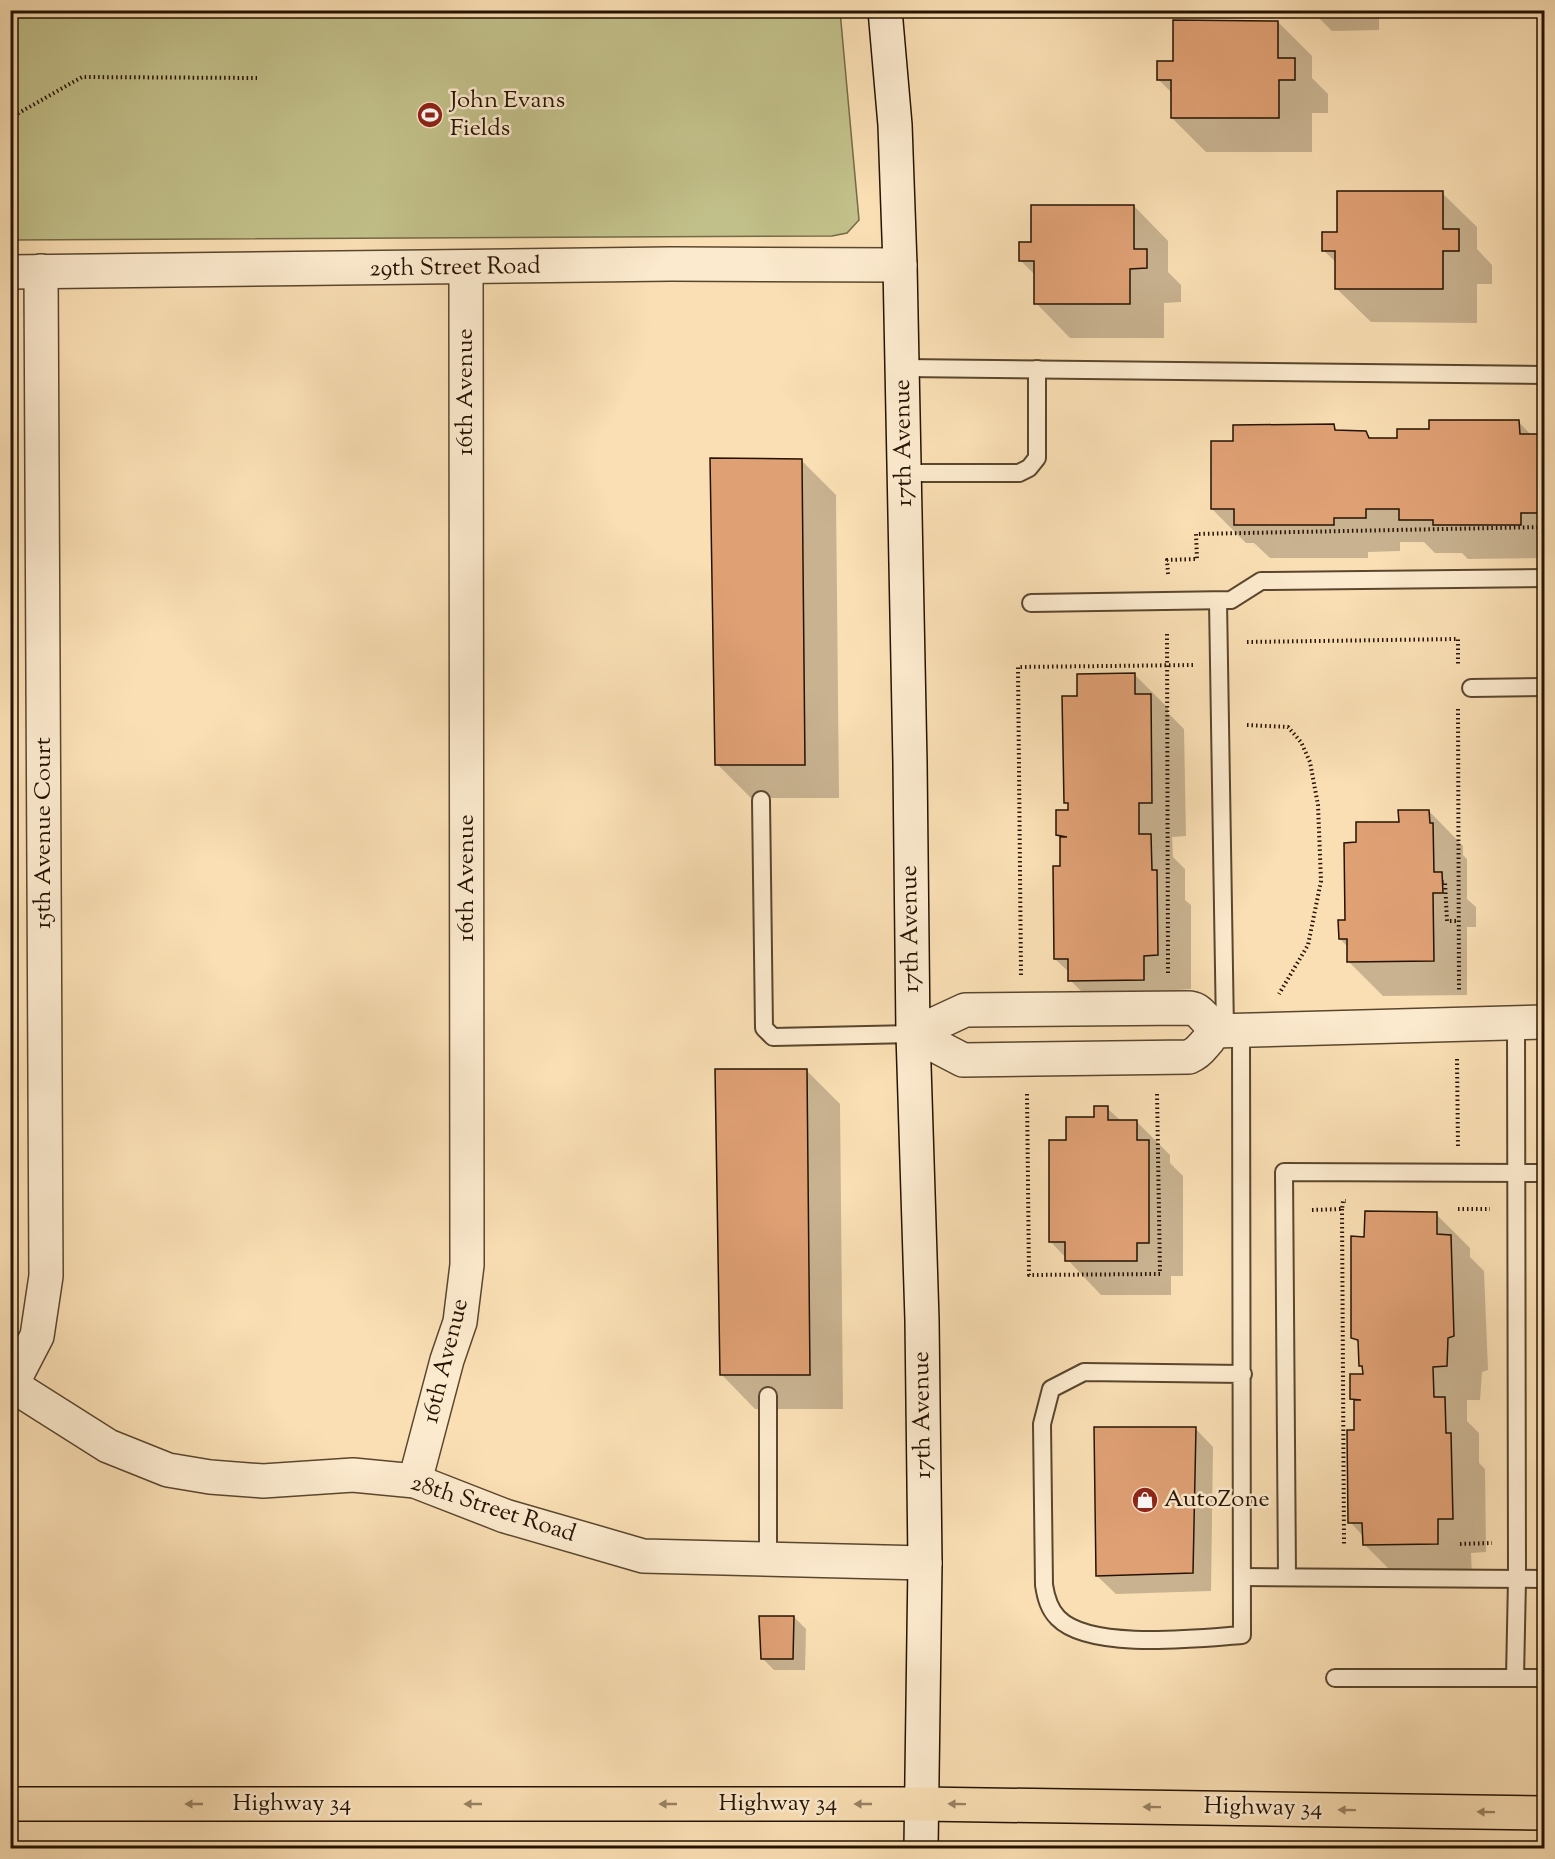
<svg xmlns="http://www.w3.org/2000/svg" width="1555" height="1859" font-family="'Sorts Mill Goudy',serif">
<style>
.green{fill:#c2c08a;stroke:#746a46;stroke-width:1.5}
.shadow{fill:#0003}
.building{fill:#dfa074;stroke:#251302;stroke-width:1.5}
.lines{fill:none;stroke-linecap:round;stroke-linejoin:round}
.lane-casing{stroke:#5a462e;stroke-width:20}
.street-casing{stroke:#5a462e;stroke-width:36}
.secondary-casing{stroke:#251302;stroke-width:36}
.highway-casing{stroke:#251302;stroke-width:36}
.path{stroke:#251302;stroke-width:4;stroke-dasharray:1.5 3;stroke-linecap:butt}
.lane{stroke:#fceace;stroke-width:16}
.street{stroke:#fceace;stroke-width:33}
.secondary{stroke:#fceace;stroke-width:33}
.highway{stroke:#fadfb4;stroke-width:33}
.oneway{fill:#9a8364}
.labels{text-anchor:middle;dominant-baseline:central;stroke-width:5;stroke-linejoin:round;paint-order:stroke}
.poi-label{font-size:24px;fill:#251302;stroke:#fceace;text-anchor:start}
.street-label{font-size:24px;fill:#251302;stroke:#fceace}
</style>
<rect width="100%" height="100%" fill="#fadfb4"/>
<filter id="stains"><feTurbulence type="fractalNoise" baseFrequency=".00333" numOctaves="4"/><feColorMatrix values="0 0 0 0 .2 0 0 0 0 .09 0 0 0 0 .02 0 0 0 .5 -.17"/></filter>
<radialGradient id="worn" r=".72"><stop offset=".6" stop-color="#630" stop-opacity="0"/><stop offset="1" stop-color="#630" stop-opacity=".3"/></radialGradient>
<polygon class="green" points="10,11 840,11 859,220 847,233 832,236 11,240"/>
<g class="shadow">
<polygon points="1311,10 1427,10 1427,14 1379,14 1379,30 1332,31"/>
<polygon points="1278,22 1312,56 1312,78 1328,94 1328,113 1312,113 1312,152 1206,152 1172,118 1172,93 1158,79 1174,63"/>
<polygon points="1442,193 1477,227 1477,249 1492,265 1492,284 1477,284 1477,323 1371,322 1336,288 1337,263 1323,250"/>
<polygon points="1134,206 1168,241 1168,272 1181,285 1181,302 1164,303 1164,338 1070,338 1036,303 1036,276 1020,260 1033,243"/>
<polygon points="1519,422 1532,436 1544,436 1544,558 1468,559 1462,553 1435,553 1424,542 1400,542 1400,551 1368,552 1368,558 1270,558 1254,543 1246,543 1212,509 1235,443 1333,425 1339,432 1366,433 1373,440 1399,440 1430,430"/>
<polygon points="801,460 836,495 839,798 751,798 717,764"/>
<polygon points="1134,674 1168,708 1168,713 1184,729 1186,836 1172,837 1173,857 1185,869 1185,900 1191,905 1191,989 1177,990 1178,1014 1104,1014 1070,980 1070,973 1055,959 1062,868 1061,838 1058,835 1070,811 1070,806 1066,802 1079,697"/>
<polygon points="1429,811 1463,846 1463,855 1467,859 1467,899 1476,907 1476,927 1467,927 1467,995 1383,996 1349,962 1348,947 1340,939 1346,922 1358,843"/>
<polygon points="806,1070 840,1104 843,1409 755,1409 721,1374"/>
<polygon points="1107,1108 1121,1121 1136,1121 1170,1155 1170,1163 1183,1176 1183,1276 1171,1276 1171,1295 1101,1295 1050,1241 1067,1141"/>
<polygon points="1436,1214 1470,1248 1470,1257 1484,1271 1488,1370 1482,1372 1480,1400 1467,1400 1467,1421 1479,1433 1479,1463 1485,1469 1486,1552 1471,1553 1472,1577 1398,1578 1364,1544 1364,1537 1350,1522 1356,1431 1356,1402 1352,1398 1364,1375 1364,1369 1360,1366 1359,1344 1353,1337 1365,1238"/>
<polygon points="1195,1428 1213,1447 1211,1591 1116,1594 1097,1576"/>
<polygon points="794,1617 806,1629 805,1670 774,1670 762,1658"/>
</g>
<g class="building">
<polygon points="1173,20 1278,21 1278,58 1295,58 1295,80 1279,80 1279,118 1171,118 1171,80 1157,80 1157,61 1173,61"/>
<polygon points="1337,191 1443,191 1443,229 1459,229 1459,251 1443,251 1443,289 1335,289 1335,251 1322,251 1322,232 1337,232"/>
<polygon points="1031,205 1134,205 1134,249 1147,249 1147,268 1130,269 1130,304 1034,304 1034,261 1019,261 1019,242 1031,242"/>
<polygon points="1429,420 1519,420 1520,434 1544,434 1544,513 1521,513 1521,525 1433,525 1433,520 1399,520 1399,509 1366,509 1366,518 1334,518 1334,525 1234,525 1234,509 1211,509 1211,441 1233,441 1233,425 1334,424 1335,430 1366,431 1369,438 1397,438 1397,429 1429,429"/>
<polygon points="710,458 802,459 805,765 715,765"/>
<polygon points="1135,673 1135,694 1151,694 1152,803 1139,803 1139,834 1151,834 1152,870 1157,870 1158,955 1144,956 1144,980 1068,981 1068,959 1054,959 1053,866 1060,866 1060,837 1067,837 1056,835 1056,810 1068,810 1068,803 1064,803 1062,696 1077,696 1077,674"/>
<polygon points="1398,810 1429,810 1430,823 1433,823 1434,872 1442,872 1443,893 1433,893 1434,961 1347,962 1347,939 1339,939 1338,920 1345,920 1344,843 1356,842 1356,822 1399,822"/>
<polygon points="715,1069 807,1069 810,1375 720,1375"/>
<polygon points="1094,1106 1108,1106 1108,1120 1137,1120 1137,1140 1149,1140 1149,1243 1137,1243 1137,1261 1065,1261 1065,1242 1049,1242 1049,1140 1066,1140 1066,1117 1094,1117"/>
<polygon points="1365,1211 1437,1212 1437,1234 1451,1235 1454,1336 1448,1338 1447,1366 1433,1367 1434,1397 1445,1397 1446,1433 1451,1433 1453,1519 1438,1519 1438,1544 1363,1545 1362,1523 1348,1523 1347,1430 1354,1430 1354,1400 1361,1400 1350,1399 1350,1374 1363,1374 1362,1366 1359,1366 1358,1340 1351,1338 1351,1236 1364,1237"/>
<polygon points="1094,1427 1196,1427 1193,1573 1096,1576"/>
<polygon points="759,1616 794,1616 793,1659 761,1659"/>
</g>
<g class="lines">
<g class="lane-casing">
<g id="lane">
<polyline points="903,368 1544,375"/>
<polyline points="905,473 1019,473 1029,468 1037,458 1037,369"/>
<polyline points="1218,601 1225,1030"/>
<polyline points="1031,603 1231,600 1261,581 1544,578"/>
<polyline points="1471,688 1544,687"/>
<polyline points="761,800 764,1028 773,1037 913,1034"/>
<path d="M1241 1030C1242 1231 1242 1433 1242 1635 1199 1638 1090 1651 1058 1618 1049 1609 1046 1598 1044 1585L1042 1424 1051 1389 1084 1372 1243 1374"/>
<polyline points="768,1396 768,1559"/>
<polyline points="1242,1577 1544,1579"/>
<polyline points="1287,1577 1284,1172 1544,1173"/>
<polyline points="1335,1678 1544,1678"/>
<polyline points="1515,1678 1517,1579 1516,1022"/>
</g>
</g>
<g class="street-casing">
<g id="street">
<polyline points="10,272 671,264 900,265"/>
<path d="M1188 1008C1196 1008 1199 1012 1204 1017 1215 1028 1215 1034 1204 1045 1200 1050 1196 1054 1189 1057L963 1060 913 1034 965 1010Z"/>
<polyline points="1213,1031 1544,1022"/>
<polyline points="10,1384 108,1446 168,1470 210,1477 263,1481 353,1475 415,1481 505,1516 643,1556 925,1563"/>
<polyline points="10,1388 37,1336 46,1276 41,271"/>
<polyline points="415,1481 447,1360 460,1322 467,1265 466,268"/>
</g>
</g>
<g class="secondary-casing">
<polyline id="secondary" points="885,10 895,125 900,265 910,763 913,1034 922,1320 925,1563 921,1848"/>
</g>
<g class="highway-casing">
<polyline id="highway" points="10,1804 922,1804 1544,1813"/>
</g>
<g class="path">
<polyline points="10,118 82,77 257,78"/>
<polyline points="1168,574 1167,560 1197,559 1196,534 1544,527"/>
<polyline points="1167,634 1168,975"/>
<polyline points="1247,642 1458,639 1458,666"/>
<polyline points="1458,709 1459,990"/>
<polyline points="1247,725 1288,727 1301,742 1310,762 1318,805 1321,881 1308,945 1279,994"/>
<polyline points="1442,882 1445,882 1447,921 1459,921"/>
<polyline points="1021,975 1018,667 1194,665"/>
<polyline points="1457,1059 1458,1148"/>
<polyline points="1027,1094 1029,1275 1160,1274 1157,1092"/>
<polyline points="1342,1209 1344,1544"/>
<polyline points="1458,1209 1490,1209"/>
<polyline points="1312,1210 1342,1209 1343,1201 1346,1201"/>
<polyline points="1460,1544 1492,1543"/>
</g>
<use href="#lane" class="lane"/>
<use href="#street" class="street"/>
<use href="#secondary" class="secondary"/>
<use href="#highway" class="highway"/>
</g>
<defs><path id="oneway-solid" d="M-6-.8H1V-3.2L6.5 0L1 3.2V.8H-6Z" transform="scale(1.5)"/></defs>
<g class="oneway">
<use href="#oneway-solid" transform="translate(194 1804) rotate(180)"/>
<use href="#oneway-solid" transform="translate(473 1804) rotate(180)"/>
<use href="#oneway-solid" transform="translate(668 1804) rotate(180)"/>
<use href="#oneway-solid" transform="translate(863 1804) rotate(180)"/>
<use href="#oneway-solid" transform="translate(957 1804) rotate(-179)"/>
<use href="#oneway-solid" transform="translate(1152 1807) rotate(-179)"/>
<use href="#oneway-solid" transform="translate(1347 1810) rotate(-179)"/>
<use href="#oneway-solid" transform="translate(1486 1812) rotate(-179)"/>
</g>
<defs>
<g id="stadium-disc" transform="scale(1.35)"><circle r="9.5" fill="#8f2418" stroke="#fceace"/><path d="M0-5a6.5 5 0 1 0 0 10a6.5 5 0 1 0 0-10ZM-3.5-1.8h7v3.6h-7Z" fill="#fff"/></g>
<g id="shop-disc" transform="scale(1.35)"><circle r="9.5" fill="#8f2418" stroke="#fceace"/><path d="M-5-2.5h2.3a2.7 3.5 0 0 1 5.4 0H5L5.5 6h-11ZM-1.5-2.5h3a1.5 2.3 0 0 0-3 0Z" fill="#fff"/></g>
</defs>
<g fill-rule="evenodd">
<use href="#stadium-disc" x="430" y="115"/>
<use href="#shop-disc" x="1145" y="1500"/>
</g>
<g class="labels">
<g class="poi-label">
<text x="450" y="101">John Evans<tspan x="450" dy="28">Fields</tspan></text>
<text x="1164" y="1500">AutoZone</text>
</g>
<g class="street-label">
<text transform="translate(455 268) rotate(-1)">29th Street Road</text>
<text transform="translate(466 392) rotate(-90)">16th Avenue</text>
<text transform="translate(904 443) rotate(-91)">17th Avenue</text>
<text transform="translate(44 833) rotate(-90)">15th Avenue Court</text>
<text transform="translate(467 878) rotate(-90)">16th Avenue</text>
<text transform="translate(911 929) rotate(-91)">17th Avenue</text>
<text transform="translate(446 1361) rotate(-76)">16th Avenue</text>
<text transform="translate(923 1415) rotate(-91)">17th Avenue</text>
<text transform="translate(493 1509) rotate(18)">28th Street Road</text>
<text x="292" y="1804">Highway 34</text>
<text x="778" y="1804">Highway 34</text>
<text transform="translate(1263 1808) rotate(1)">Highway 34</text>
</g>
</g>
<rect width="1555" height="1859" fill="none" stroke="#fadfb4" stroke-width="36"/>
<rect x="12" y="12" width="1531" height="1835" fill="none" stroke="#251302" stroke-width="3"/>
<rect x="18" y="18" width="1519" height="1823" fill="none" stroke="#251302" stroke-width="1.5"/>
<rect width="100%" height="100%" filter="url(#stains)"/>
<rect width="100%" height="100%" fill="url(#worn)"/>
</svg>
